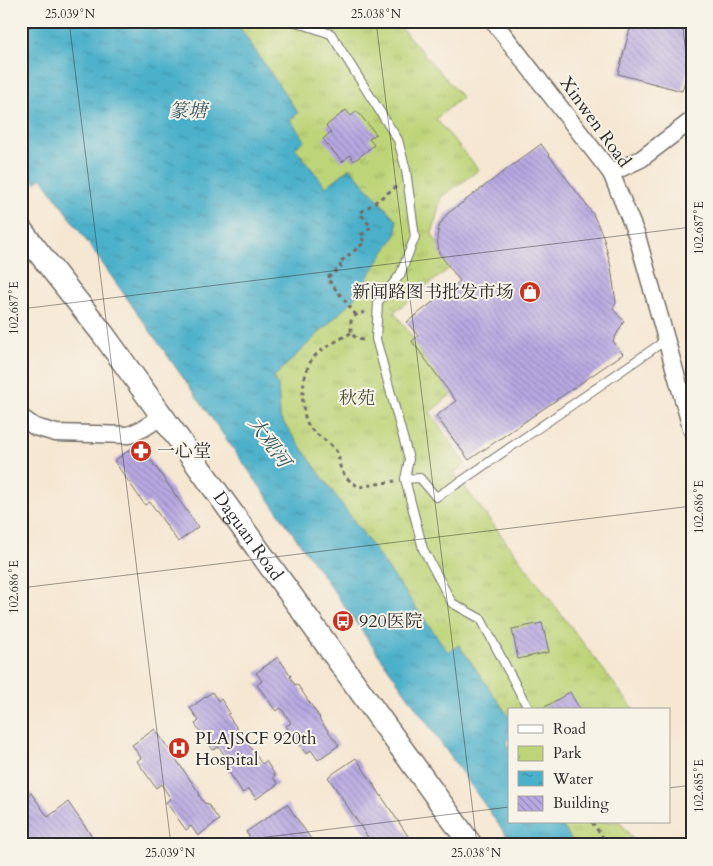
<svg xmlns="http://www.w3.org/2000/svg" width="713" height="866" font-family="Cardo,'Noto Serif SC',serif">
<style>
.park{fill:url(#park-tufts);stroke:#748052}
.water{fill:url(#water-ripples);stroke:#3b6e7a}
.building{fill:url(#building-back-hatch)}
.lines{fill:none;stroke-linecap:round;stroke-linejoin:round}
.service-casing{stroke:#726d66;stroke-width:10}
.minor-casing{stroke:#726d66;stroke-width:19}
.secondary-casing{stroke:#726d66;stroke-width:25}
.path{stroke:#726d66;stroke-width:3;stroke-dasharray:4 4;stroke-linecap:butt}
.service{stroke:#fff;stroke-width:8}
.minor{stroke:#fff;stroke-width:16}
.secondary{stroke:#fff;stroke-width:22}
.ticks{fill:none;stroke:#2b2b2b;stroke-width:1;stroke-opacity:0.45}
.labels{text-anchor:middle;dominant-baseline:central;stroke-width:4;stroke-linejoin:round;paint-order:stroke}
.street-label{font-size:18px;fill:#2b2b2b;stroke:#f7f3e8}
.poi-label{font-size:18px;fill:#2b2b2b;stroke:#f7f3e8;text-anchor:start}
.park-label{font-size:18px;fill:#50553e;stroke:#f7f3e8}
.water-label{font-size:19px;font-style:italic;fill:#365a63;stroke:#f7f3e8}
.neatline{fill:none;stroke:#2b2b2b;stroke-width:2}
.ticks-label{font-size:12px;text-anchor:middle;fill:#2b2b2b}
</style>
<defs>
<pattern id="park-tufts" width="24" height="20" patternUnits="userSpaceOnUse" patternTransform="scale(1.25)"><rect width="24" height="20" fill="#bed478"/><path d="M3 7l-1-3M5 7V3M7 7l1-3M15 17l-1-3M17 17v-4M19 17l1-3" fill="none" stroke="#a3b668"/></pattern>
<pattern id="water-ripples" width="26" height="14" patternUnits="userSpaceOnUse" patternTransform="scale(1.25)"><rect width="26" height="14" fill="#4bb0ca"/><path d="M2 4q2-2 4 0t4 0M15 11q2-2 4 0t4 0" fill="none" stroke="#3f8fa4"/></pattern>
<pattern id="building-back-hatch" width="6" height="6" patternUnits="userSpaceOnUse" patternTransform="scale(1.25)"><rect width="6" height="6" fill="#b8a9e3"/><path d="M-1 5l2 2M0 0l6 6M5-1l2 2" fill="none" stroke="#968ab8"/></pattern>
</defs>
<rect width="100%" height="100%" fill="#f7f3e8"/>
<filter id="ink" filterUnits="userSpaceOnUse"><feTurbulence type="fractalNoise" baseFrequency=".02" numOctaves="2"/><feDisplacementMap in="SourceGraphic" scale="10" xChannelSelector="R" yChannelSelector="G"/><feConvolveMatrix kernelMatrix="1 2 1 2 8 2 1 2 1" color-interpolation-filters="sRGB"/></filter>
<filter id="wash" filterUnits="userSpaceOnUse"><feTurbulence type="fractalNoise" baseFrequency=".0096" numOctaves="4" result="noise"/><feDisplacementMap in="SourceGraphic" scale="20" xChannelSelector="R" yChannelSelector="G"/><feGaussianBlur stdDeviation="1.12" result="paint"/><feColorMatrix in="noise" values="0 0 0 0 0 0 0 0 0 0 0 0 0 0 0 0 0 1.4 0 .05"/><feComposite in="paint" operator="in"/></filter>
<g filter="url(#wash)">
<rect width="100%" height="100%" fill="#f6e7d3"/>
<g class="park">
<polygon points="235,21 395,21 462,97 436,119 479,170 441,197 432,234 451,267 394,312 453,393 430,412 465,464 454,473 634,710 509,710 509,717 459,645 448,653 280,418 278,387 272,378 352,301 396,220 350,168 326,187 295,148 289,119 298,113"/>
<polygon points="560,822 620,822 637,845 575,845"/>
</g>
<polygon class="water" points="21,21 235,21 298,113 290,120 305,140 295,148 326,187 350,168 396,220 397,233 352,301 273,378 278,386 280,418 448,652 459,645 509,717 509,739 506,742 509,747 509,822 560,822 575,845 513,845 42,178 36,183 21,164"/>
<g id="blocks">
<g class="building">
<polygon points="632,21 679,21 692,25 692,56 682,91 618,74"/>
<polygon points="346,110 351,116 357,111 376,134 369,139 374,145 354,161 350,155 342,162 323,139 331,132 326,126"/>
<polygon points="541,144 593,214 603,236 611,267 616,303 613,309 624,321 613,341 623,354 469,460 436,416 456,401 412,341 418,336 407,322 460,281 439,253 437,237 439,226 447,214"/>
<polygon points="139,443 198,527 178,542 150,502 145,505 114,461"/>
<polygon points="542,623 549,652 518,659 512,629"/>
<polygon points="278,657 291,676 290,677 295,685 297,684 320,718 319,719 339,745 318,760 311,750 306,754 286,726 291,723 281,708 276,711 257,685 262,681 256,673"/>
<polygon points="212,692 218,701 221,699 230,713 227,714 262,764 266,761 275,775 273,777 278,784 256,799 249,789 243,793 224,765 229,762 219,747 213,750 195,724 199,721 190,708"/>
<polygon points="570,692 580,710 540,710"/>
<polygon points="155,729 200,794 199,795 205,804 207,803 219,820 198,836 191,826 186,830 166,802 171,799 161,784 156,788 137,761 141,758 132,745"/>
<polygon points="356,758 414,845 373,845 328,777"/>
<polygon points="31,793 48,817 68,802 98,845 21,845 21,800"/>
<polygon points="287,804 315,845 255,845 246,832"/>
</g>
</g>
</g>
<g filter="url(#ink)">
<use href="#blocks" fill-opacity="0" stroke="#726d66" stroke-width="1"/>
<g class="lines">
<g class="service-casing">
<g id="service">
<polyline points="293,21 331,34 398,140 406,170 415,237 400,275 378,302 376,339 409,459 405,479 423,549 452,603 481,619 529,710"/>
<polyline points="405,479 420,478 436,497 460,482 666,340"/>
</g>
</g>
<g class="minor-casing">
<g id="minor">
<polyline points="493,21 611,173 637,236 692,431"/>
<polyline points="611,173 641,159 692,120"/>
<polyline points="21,417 35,427 56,433 129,435 144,428 163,416"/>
</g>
</g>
<g class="secondary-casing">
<g id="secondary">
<path id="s1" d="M21 230 103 334 471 845"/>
</g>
</g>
<g class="path">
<polyline points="356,315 327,278 341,267 339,263 365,242 360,236 371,227 360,213 396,187"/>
<path d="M351 333C343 337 318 351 313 358 301 373 299 413 310 428 317 436 329 441 336 451 339 454 339 457 339 461 341 475 348 480 359 487L395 481"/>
<polyline points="363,340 357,339 351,333 351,321 356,315 365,312"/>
<polyline points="592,822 608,845"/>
</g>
<use href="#service" class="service"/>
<use href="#minor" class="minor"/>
<use href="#secondary" class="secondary"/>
</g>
</g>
<path class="ticks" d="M69 21 171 845M376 21 477 845M682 21 692 102M21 30 94 21M21 309 692 227M21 588 692 506M669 788 692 785M203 845 509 807"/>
<defs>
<g id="shop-disc" transform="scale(1.125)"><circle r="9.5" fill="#c8321e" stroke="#f7f3e8"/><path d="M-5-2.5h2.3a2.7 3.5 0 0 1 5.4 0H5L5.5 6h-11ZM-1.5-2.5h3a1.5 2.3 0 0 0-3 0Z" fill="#fff"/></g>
<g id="pharmacy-disc" transform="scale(1.125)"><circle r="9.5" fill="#c8321e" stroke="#f7f3e8"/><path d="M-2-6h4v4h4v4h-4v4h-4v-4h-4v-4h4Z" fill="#fff"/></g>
<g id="bus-disc" transform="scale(1.125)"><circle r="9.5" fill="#c8321e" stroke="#f7f3e8"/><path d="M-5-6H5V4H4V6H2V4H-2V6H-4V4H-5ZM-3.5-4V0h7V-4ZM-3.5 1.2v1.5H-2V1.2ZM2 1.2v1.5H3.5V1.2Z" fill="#fff"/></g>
<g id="hospital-disc" transform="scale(1.125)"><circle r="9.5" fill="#c8321e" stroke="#f7f3e8"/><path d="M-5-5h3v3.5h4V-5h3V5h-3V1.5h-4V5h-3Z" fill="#fff"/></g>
</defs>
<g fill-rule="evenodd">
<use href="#shop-disc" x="530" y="292"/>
<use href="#pharmacy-disc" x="141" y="451"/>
<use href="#bus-disc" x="343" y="621"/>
<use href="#hospital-disc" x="179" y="748"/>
</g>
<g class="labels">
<g class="street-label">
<text transform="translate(595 122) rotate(54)">Xinwen Road</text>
<text stroke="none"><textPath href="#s1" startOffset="381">Daguan Road</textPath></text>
</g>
<g class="poi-label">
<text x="514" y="292" text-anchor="end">新闻路图书批发市场</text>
<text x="157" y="451">一心堂</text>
<text x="359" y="621">920医院</text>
<text x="195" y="738">PLAJSCF 920th<tspan x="195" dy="21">Hospital</tspan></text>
</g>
<g class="park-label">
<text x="357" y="398">秋苑</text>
</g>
<g class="water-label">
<text x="188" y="111">篆塘</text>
<text transform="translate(269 442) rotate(54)">大观河</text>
</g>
</g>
<rect width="713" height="866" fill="none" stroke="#f7f3e8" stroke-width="55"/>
<rect x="508" y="708" width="162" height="115" fill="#f7f3e8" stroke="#a5a39c"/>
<rect x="518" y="725" width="25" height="8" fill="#ffffff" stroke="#a5a39c"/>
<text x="553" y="734" font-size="15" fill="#2b2b2b">Road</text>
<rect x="518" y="746" width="25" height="15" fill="url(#park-tufts)" stroke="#a5a39c"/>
<text x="553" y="758" font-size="15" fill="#2b2b2b">Park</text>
<rect x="518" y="771" width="25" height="15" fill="url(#water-ripples)" stroke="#a5a39c"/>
<text x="553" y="784" font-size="15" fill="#2b2b2b">Water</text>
<rect x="518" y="796" width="25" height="15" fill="url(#building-back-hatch)" stroke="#a5a39c"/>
<text x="553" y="808" font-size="15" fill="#2b2b2b">Building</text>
<rect x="28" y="28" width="658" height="810" class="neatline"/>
<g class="ticks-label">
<text x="70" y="18">25.039°N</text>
<text x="376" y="18">25.038°N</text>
<text transform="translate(699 228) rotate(-90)" y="4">102.687°E</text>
<text transform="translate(14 308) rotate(-90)" y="4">102.687°E</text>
<text transform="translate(699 507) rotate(-90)" y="4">102.686°E</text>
<text transform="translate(14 587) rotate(-90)" y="4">102.686°E</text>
<text transform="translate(699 786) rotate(-90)" y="4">102.685°E</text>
<text x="170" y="857">25.039°N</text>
<text x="476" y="857">25.038°N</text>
</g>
</svg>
